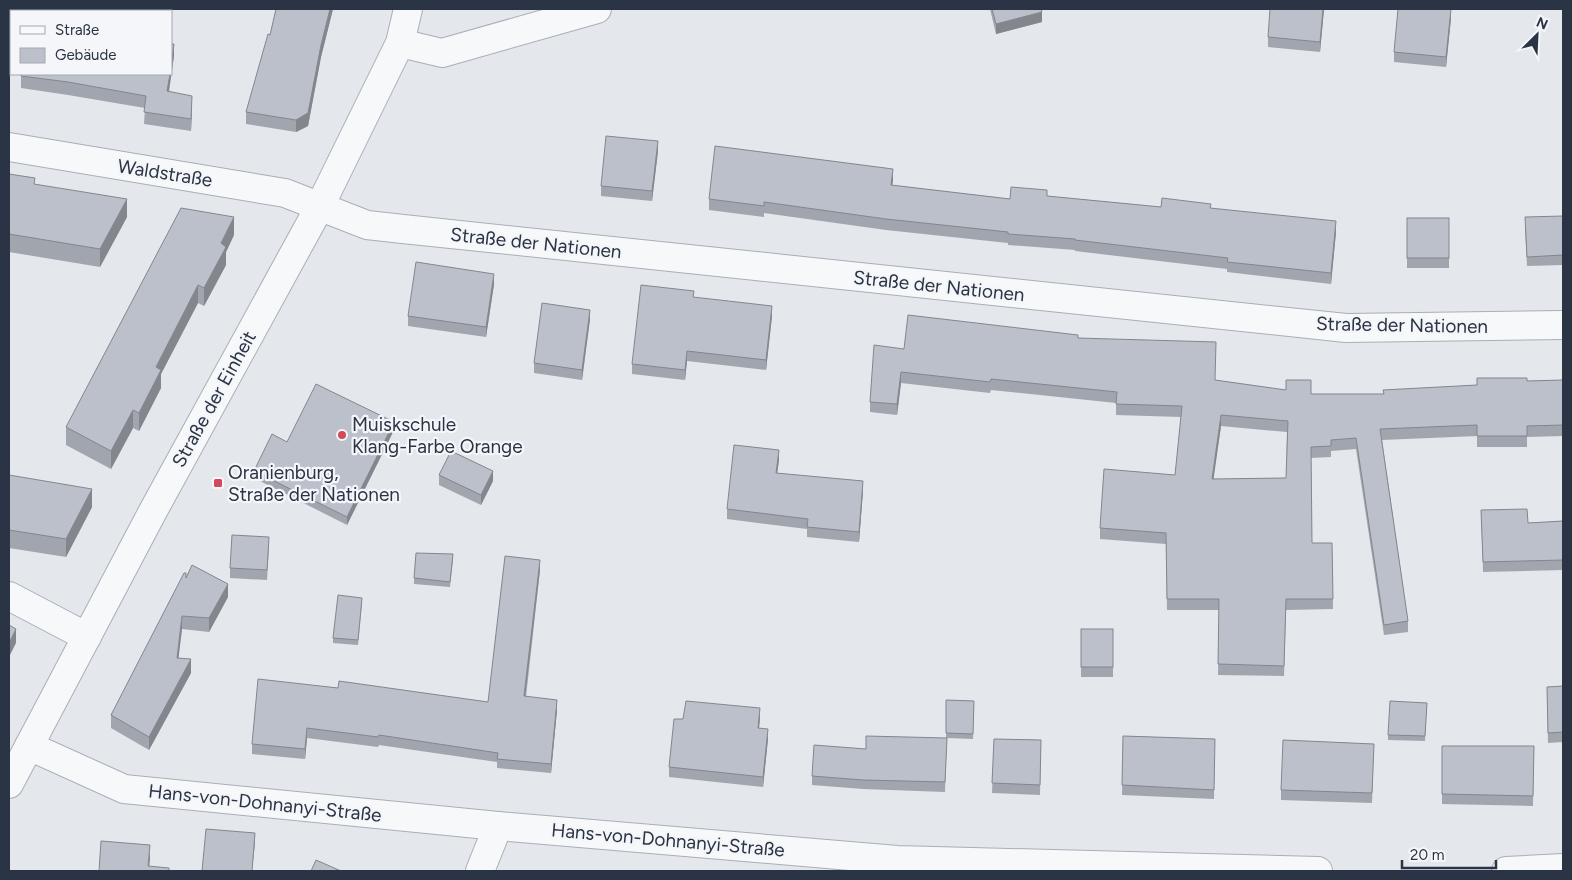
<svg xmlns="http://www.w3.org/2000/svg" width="1572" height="880" font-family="Figtree,sans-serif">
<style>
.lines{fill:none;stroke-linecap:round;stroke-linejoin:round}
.minor-casing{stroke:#a9aeb7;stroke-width:30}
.tertiary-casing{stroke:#a9aeb7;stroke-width:30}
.minor{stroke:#f7f8fa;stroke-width:28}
.tertiary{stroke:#f7f8fa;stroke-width:28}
.wall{fill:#a1a5ae;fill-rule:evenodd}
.shaded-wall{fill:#83868d}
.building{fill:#bbc0ca;stroke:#83868d;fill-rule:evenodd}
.poi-dot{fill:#d1495b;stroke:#f4f6f9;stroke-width:2}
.labels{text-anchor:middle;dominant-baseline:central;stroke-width:4.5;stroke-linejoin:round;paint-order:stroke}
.street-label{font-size:19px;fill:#2b3445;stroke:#f4f6f9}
.poi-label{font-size:19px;fill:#2b3445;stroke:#f4f6f9;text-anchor:start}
</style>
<rect width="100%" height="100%" fill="#e4e7ec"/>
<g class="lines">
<g class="minor-casing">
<g id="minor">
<polyline points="400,43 442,53 597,9"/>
<polyline points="9,147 285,193 367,225 403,229 1346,328 1563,325"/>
<polyline points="9,596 87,637"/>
<polyline points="29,746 124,789 498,826 897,860 1318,871"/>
<polyline points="480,871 498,826"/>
<polyline points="1506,871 1563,868"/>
</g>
</g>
<g class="tertiary-casing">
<polyline id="tertiary" points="9,784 153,511 320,206 400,43 408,9"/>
</g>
<use href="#minor" class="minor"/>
<use href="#tertiary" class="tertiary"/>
</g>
<g class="wall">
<polygon points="276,9 333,9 321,57 308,126 296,132 246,124 246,112 270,35"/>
<polygon points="990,9 1041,9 1042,22 996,34"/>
<polygon points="1324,9 1320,52 1268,47 1268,37"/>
<polygon points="1451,18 1446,67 1394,62 1394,52"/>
<polygon points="174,56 169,92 192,108 191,131 144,124 145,108 68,95 21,88 21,76"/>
<polygon points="658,151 652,201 601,196 601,186"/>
<polygon points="9,174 35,184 127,217 100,267 9,252"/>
<polygon points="893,180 892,185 1010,199 1047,196 1161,207 1211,209 1336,232 1331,284 1227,272 1227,269 1075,251 1075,250 1008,245 1008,243 886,230 764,213 764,217 709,210 709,199"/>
<polygon points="1563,216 1563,265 1527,266 1525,227"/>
<rect x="1407" y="218" width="42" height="50"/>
<polygon points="234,235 226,252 226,265 204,306 198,303 161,374 161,388 139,431 133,428 111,469 66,445 66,427"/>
<polygon points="494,284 486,337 408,326 408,316"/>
<polygon points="694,297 772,316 766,370 687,361 685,380 632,374 632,364"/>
<polygon points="590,319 582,380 534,373 534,363"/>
<path d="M1078 338 1216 380 1311 394H1383L1527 381 1563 380V436L1527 437V447H1477V436L1382 440 1408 621V632L1384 635 1356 449 1331 451V457L1311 458 1312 543H1332L1333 609 1286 610 1284 676 1218 675 1219 610H1167L1166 544 1100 539V528L1175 475 1181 417 1116 415V403L991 390 990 393 901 383 897 415 870 412V402L904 349ZM1221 426 1287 432 1286 478 1213 479Z"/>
<polygon points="394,430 347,525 254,478 254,471 287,442"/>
<polygon points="779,460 777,473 863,491 859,542 807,537 807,529 727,519 727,509"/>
<polygon points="9,475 92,507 66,557 9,548"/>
<polygon points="439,475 493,481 481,505 439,485"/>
<polygon points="1481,510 1528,523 1563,521 1563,570 1483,572"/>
<polygon points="269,547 267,580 230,578 230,568"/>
<polygon points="453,559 450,587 414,584 414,578"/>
<polygon points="540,570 526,697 557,710 551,773 497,768 497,762 379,745 378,747 307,738 305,759 252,754 252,744 338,688 488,702"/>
<polygon points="186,577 228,597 209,632 182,629 178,658 191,673 149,750 111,728 111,715"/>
<polygon points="362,603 358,645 333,643 333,638"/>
<rect x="1081" y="629" width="32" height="48"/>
<polygon points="1563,686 1563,742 1548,743 1547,687"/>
<polygon points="946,700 974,701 973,739 947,738 945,792 863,789 812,785 812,776 866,749 946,738"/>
<polygon points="1427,703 1425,741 1388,740 1388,735"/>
<polygon points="760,718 759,728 768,739 763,787 669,777 669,767 683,719"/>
<polygon points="1123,736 1215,739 1214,799 1122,795"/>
<polygon points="994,739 1041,740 1040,795 992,793"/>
<polygon points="1374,744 1372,803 1281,800 1281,790"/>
<polygon points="1442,746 1534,746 1533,806 1442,804"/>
</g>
<g class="shaded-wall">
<polygon points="330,9 333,9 321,57 308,126 296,132 296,120 321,45"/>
<polygon points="1323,9 1324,9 1320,52 1320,42"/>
<polygon points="1451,9 1451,18 1446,67 1446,57"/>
<polygon points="1042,12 1042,22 996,34 996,24"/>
<polygon points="174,44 174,56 167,103 167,91 170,74 171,74 171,64"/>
<polygon points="192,96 192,108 191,131 191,119"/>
<polygon points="658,141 658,151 652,201 652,191"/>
<polygon points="893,169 893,180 891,196 891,185"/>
<polygon points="127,199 127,217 100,267 100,249"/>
<polygon points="234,217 234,235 226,252 226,265 204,306 204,288 221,243"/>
<polygon points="1336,221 1336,232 1331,284 1331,273"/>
<polygon points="494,274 494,284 486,337 486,327"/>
<polygon points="198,285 198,303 161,374 161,388 139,431 139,413 156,367"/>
<polygon points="772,306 772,316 766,370 766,360"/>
<polygon points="590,310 590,319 582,380 582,370"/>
<polygon points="687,351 687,361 685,380 685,370"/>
<polygon points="901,372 901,383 897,415 897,404"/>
<polygon points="133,410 133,428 111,469 111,451"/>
<polygon points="1221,415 1221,426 1212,490 1212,479"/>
<polygon points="394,422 394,430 347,525 347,517"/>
<polygon points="779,450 779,460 776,483 776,473"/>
<polygon points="493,471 493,481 481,505 481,495"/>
<polygon points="863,481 863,491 859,542 859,532"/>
<polygon points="92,489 92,507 66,557 66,539"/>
<polygon points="540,560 540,570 524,706 524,696"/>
<polygon points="228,584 228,597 209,632 209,618"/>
<polygon points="182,616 182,629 177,671 177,658"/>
<polygon points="16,629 16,643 9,657 9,643"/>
<polygon points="191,659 191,673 149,750 149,737"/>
<polygon points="557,700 557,710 551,773 551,764"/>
<polygon points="760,708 760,718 758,738 758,728"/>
<polygon points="307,728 307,738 305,759 305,749"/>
<polygon points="768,729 768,739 763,787 763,777"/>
<polygon points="255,833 255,843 252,871"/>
<polygon points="150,845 150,859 149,871 148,871"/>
</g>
<g class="building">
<polygon points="276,9 330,9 321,45 308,113 296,120 246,112 268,34 270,35"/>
<polygon points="992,9 1041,9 1042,12 996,24"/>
<polygon points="1270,9 1323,9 1320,42 1268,37"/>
<polygon points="1398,9 1451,9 1446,57 1394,52"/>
<polygon points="171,44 174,44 171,64"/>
<polygon points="21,74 170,74 167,91 192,96 191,119 144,112 146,96 68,82 21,76"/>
<polygon points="606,136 658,141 652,191 601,186"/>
<polygon points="715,146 893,169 891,185 1010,199 1011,187 1047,190 1047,196 1161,207 1162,198 1211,204 1210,208 1336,221 1331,273 1227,262 1228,258 1075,240 1075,239 1008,234 1008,232 886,219 764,202 764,206 709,199"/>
<polygon points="9,174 35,178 34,184 127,199 100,249 9,234"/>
<polygon points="181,208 234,217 221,243 226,247 204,288 198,285 156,367 161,370 139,413 133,410 111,451 66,427"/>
<polygon points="1563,216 1563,255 1527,257 1525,217"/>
<rect x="1407" y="218" width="42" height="40"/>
<polygon points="416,262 494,274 486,327 408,316"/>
<polygon points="641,285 694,291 693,297 772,306 766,360 687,351 685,370 632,364"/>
<polygon points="542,303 590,310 582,370 534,363"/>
<path d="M908 315 1078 335V338L1216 342 1215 380 1286 390V380H1311V394H1384L1383 390 1477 385V378H1527V381L1563 380V425L1527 426V436H1477V425L1380 429 1408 621 1384 625 1356 438 1331 440V446L1311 447 1312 543H1332L1333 599H1286L1284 666 1218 664 1219 599H1167L1166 533 1100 528 1104 469 1175 475 1182 406 1116 404 1117 392 991 379 990 382 901 372 897 404 870 402 874 345 904 349ZM1221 415 1288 421 1286 478 1212 479Z"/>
<polygon points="316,384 394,422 347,517 254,471 272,434 287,442"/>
<polygon points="734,445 779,450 776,473 863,481 859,532 807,527 808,519 727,509"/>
<polygon points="451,451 493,471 481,495 439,475"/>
<polygon points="9,475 92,489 66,539 9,530"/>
<polygon points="1527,509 1528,523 1563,521 1563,560 1483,562 1481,510"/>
<polygon points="232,535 269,537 267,570 230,568"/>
<polygon points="416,553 453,554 450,582 414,578"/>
<polygon points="505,556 540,560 524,696 557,700 551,764 497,759 498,753 379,735 378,737 307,728 305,749 252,744 258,679 338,688 339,681 488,702"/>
<polygon points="192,565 228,584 209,618 182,616 177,658 191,659 149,737 111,715 184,573 186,573 186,578"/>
<polygon points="338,595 362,598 358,640 333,638"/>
<polygon points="9,625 16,629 9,643"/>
<rect x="1081" y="629" width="32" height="38"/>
<polygon points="1563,686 1563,732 1548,733 1547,687"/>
<polygon points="946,700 974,701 973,734 946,733"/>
<polygon points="686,701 760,708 758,728 768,729 763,777 669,767 674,719 683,719"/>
<polygon points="1390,701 1427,703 1425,736 1388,735"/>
<polygon points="866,736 947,738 945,782 863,780 812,776 814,745 866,749"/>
<polygon points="1123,736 1215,739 1214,790 1122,785"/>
<polygon points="994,739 1041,740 1040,785 992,783"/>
<polygon points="1283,740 1374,744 1372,793 1281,790"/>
<polygon points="1442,746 1534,746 1533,796 1442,794"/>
<polygon points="206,829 255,833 252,871 202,871"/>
<polygon points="101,841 150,845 148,866 169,868 169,871 99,871"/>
<polygon points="316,860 341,871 311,871"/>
</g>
<g class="poi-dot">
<circle cx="342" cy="435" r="5"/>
<rect x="213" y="478" width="10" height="10" rx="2.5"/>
</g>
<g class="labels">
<g class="street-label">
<text transform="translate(165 173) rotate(9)">Waldstraße</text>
<text transform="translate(536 243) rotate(6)">Straße der Nationen</text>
<text transform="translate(939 286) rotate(6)">Straße der Nationen</text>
<text transform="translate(1402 325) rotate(1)">Straße der Nationen</text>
<text transform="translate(214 399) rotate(-61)">Straße der Einheit</text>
<text transform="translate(265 803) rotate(6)">Hans-von-Dohnanyi-Straße</text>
<text transform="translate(668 840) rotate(5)">Hans-von-Dohnanyi-Straße</text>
</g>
<g class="poi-label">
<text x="352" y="424">Muiskschule<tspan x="352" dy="22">Klang-Farbe Orange</tspan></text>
<text x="228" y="472">Oranienburg,<tspan x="228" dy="22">Straße der Nationen</tspan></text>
</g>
</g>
<rect width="1572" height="880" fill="none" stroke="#2b3445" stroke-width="20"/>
<rect x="10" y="10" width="162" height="65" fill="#f4f6f9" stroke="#a4a8b1"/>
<rect x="20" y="26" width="25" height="8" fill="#f7f8fa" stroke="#a4a8b1"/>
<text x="55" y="35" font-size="15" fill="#2b3445">Straße</text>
<rect x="20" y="48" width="25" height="15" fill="#bbc0ca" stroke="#a4a8b1"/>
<text x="55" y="60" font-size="15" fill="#2b3445">Gebäude</text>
<g transform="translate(1537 35) rotate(24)" stroke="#f4f6f9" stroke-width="4" paint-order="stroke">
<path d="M0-4L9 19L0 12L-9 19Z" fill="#2b3445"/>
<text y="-8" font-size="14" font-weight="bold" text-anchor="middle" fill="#2b3445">N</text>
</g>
<path d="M1402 860v8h94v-8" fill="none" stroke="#2b3445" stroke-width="2.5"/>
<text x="1410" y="860" font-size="15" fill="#2b3445" stroke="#f4f6f9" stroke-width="4" paint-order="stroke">20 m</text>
</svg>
